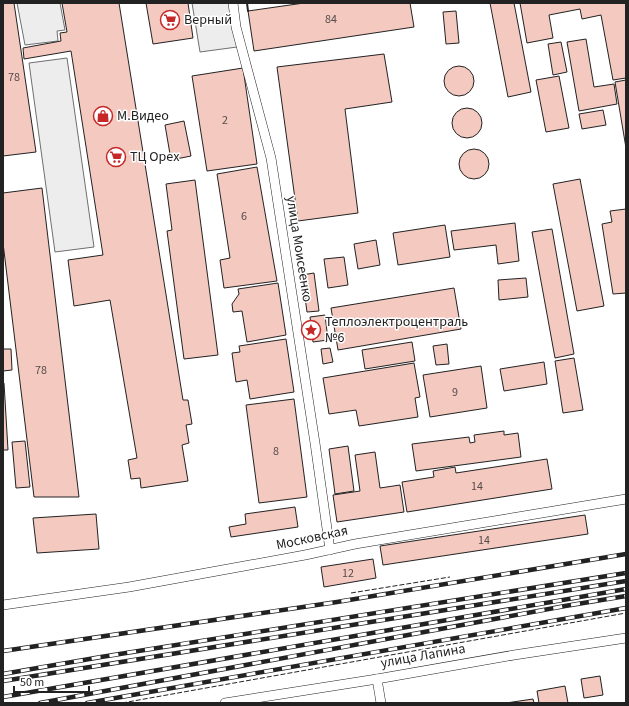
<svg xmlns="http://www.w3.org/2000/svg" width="629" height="706" font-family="'Source Sans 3',sans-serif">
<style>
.parking{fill:#ededed;stroke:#6f6f6f}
.building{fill:#f3c9c0;stroke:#222}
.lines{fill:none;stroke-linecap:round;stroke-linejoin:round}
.street-casing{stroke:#222;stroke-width:10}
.street{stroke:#fff;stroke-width:9}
.rail-casing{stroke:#222;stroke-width:4.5}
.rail{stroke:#fff;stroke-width:3;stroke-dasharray:9;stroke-linecap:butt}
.fence{stroke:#222;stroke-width:1;stroke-dasharray:5 2;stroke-linecap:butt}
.wall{stroke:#222;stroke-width:2}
.labels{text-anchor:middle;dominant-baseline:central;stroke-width:3;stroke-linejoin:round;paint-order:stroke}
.number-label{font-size:12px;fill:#564c4a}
.poi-label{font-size:14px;fill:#222;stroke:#fff;text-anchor:start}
.street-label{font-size:14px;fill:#222;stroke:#fff}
</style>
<rect width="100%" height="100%" fill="#fff"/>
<g class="parking">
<polygon points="17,3 60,3 65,30 57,31 58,41 25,45"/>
<polygon points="192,3 229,3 237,47 200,52"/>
<polygon points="67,58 94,247 55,252 29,63"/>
</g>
<g class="building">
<polygon points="3,3 14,3 36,152 3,156"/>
<polygon points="62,3 119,3 183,400 188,400 192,424 186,425 189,443 182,445 188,481 141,488 140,478 131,479 128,460 137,458 110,300 74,306 68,260 103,255 71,51 24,59 23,48 61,41 60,33 67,32"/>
<polygon points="146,3 188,3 193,38 153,44"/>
<polygon points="304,3 410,3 414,27 254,51 248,11"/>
<polygon points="490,3 514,3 531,92 508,97"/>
<polygon points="520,3 626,3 626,78 613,80 601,15 582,19 580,9 549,15 553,38 527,43"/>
<polygon points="456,11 459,43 446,44 443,12"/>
<polygon points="586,39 594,87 614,84 617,104 579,111 567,42"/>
<polygon points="561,42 567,72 553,75 548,44"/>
<polygon points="384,54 392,102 345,109 358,213 298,221 277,67"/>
<circle cx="459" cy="81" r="15"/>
<polygon points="243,68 257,164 207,171 192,76"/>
<polygon points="559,76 569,128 546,132 536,80"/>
<polygon points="626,80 626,148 615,82"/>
<circle cx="467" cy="123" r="15"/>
<polygon points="603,110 606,125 582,129 579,114"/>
<polygon points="184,121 191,156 171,160 165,125"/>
<circle cx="474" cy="164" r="15"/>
<polygon points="257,167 277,281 224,288 220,260 230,258 217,174"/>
<polygon points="580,179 604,306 577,311 553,184"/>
<polygon points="195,180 218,355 184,359 167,231 172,230 166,184"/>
<polygon points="42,188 79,497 34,497 3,243 3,193"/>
<polygon points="626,209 626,293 613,294 602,224 612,222 610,211"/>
<polygon points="515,223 519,261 498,264 496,245 454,250 451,231"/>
<polygon points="445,225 450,257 398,265 393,233"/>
<polygon points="552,229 574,354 555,358 532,232"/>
<polygon points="376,240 380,265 358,269 354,244"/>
<polygon points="344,257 348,285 328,288 324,259"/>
<polygon points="314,273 319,311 307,312 302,275"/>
<polygon points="526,278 528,297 499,300 498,280"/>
<polygon points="278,283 286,335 247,342 242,311 233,312 232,304 239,294 238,289"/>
<polygon points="454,288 461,329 338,350 331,308"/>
<polygon points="325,315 328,340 313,342 310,317"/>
<polygon points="286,339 294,392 250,399 247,380 236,382 232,353 240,352 239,346"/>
<polygon points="412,342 415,361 365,369 362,350"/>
<polygon points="447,344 449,364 436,365 433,346"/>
<polygon points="330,348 333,362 323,364 321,349"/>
<polygon points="3,349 11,349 12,370 3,371"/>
<polygon points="574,358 583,410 563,413 555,361"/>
<polygon points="544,362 547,384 504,391 500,369"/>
<polygon points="414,363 420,397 415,398 418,417 359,426 356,410 329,414 323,378"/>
<polygon points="481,366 487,408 430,417 423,375"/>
<polygon points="3,383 4,383 8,450 3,450"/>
<polygon points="294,399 307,497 259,503 246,405"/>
<polygon points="504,431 504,435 518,433 521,457 416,471 412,444 469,437 470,443 475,442 474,435"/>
<polygon points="25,441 30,487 16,488 12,442"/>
<polygon points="348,446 354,491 335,494 329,449"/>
<polygon points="375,452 380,488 400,485 404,512 337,522 333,495 360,491 355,455"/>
<polygon points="547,459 552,489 407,512 402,482 434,477 433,471 455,467 456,473"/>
<polygon points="295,507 298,527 231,537 229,527 246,524 245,514"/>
<polygon points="96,514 99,549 37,553 33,518"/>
<polygon points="585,515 588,534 383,565 380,546"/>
<polygon points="373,559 376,578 324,587 321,567"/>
<polygon points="600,676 603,695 584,698 581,679"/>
<polygon points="565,686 568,703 539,703 537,691"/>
<polygon points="533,699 534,703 506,703"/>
</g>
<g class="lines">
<g class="street-casing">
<g id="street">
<polyline points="233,3 236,27 271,158 315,443 330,550"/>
<polyline points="3,605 129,587 305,555 355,544 626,499"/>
<polyline points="377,679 381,703"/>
<polyline points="225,703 377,679 514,655 626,638"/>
</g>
</g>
<use href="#street" class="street"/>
<g class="rail-casing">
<g id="rail">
<polyline points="3,651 337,602 626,554"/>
<polyline points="3,674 101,657 626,573"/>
<polyline points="3,681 626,581"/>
<polyline points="3,697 626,589"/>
<polyline points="40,703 565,606 626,596"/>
<polyline points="87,703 626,608"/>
</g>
</g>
<use href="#rail" class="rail"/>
<g class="fence">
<polyline points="351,593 450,577"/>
<polyline points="122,703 626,613"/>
</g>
<polyline class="wall" points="247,3 248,11"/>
</g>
<defs>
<g id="supermarket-ring" transform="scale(1)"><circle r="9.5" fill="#fff" stroke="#c62828" stroke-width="1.5"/><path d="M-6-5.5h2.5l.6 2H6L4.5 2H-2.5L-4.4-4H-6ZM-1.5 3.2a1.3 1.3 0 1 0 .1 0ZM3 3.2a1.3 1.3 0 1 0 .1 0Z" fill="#c62828"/></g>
<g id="shop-ring" transform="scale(1)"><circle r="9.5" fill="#fff" stroke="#c62828" stroke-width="1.5"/><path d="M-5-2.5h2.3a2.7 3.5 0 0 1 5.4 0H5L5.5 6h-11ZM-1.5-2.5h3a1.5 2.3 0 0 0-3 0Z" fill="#c62828"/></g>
<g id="sight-ring" transform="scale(1)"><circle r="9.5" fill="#fff" stroke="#c62828" stroke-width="1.5"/><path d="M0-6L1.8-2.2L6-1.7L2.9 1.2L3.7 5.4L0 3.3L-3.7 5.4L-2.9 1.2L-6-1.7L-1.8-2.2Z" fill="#c62828"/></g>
</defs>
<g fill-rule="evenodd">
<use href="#supermarket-ring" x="170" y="20"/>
<use href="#shop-ring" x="103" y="116"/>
<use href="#supermarket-ring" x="116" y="157"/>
<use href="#sight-ring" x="311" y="330"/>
</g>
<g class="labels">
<g class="number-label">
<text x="331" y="19">84</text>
<text x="14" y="77">78</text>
<text x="225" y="120">2</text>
<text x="244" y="216">6</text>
<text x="41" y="370">78</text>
<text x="455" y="392">9</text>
<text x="276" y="451">8</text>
<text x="477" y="486">14</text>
<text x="484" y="540">14</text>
<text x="348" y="573">12</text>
</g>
<g class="poi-label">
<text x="184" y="20">Верный</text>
<text x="117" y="116">М.Видео</text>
<text x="130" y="157">ТЦ Орех</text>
<text x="325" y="322">Теплоэлектроцентраль<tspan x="325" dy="16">№6</tspan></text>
</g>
<g class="street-label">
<text transform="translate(299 249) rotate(81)">улица Моисеенко</text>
<text transform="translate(312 538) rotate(-12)">Московская</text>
<text transform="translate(423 656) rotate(-10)">улица Лапина</text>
</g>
</g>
<rect width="629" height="706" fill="none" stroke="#222222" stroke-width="8"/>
<path d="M14 686v6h75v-6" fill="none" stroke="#222222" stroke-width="2"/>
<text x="20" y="686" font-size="12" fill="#222222" stroke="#ffffff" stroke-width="3" paint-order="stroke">50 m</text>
</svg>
